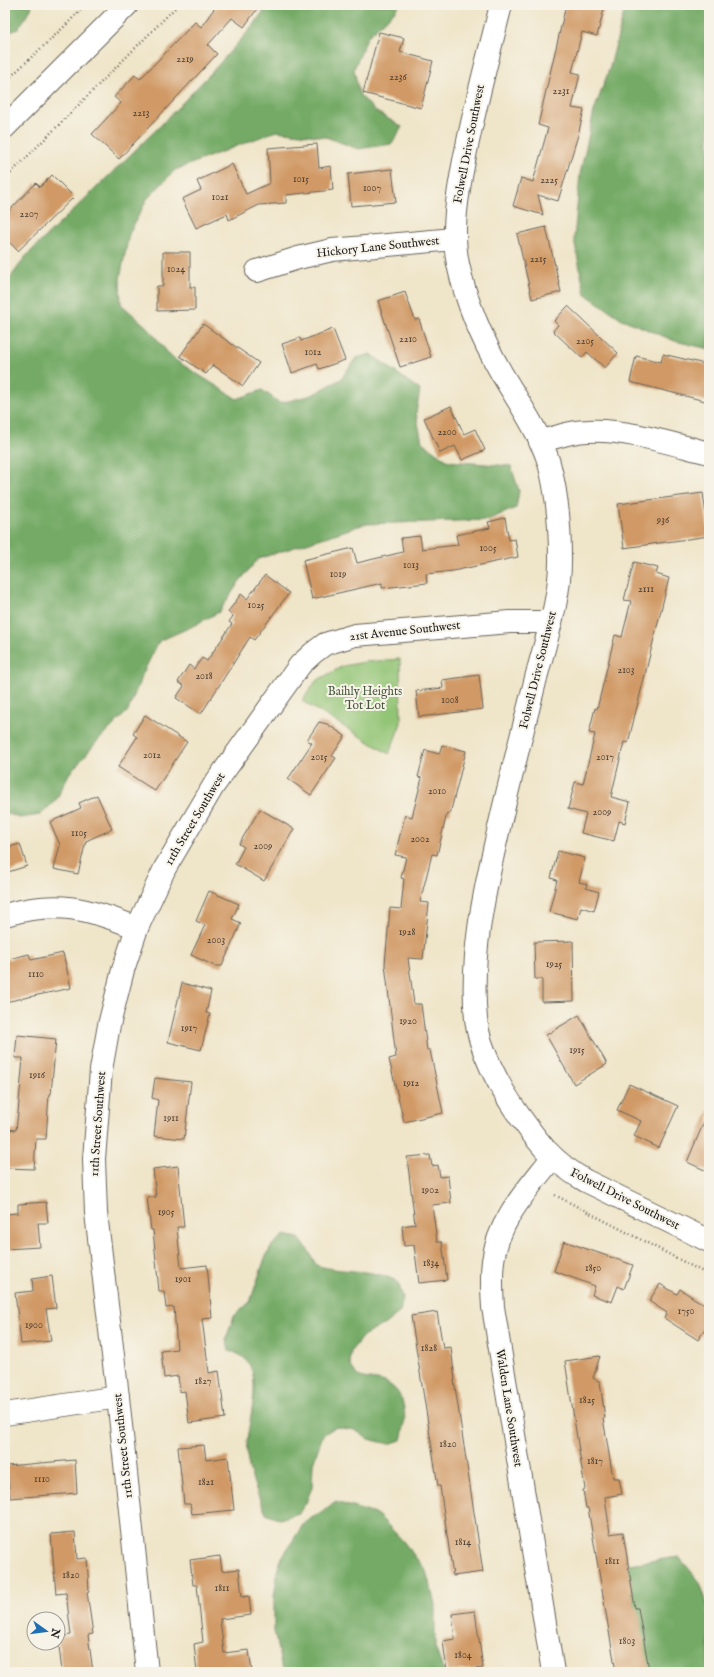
<svg xmlns="http://www.w3.org/2000/svg" width="714" height="1677" font-family="'IM FELL English',serif">
<style>
.green{fill:#92c475;stroke:#577048}
.forest{fill:#75aa66;stroke:#486341}
.building{fill:#d09965}
.lines{fill:none;stroke-linecap:round;stroke-linejoin:round}
.minor-casing{stroke:#666259;stroke-width:24}
.path{stroke:#666259;stroke-width:2.5;stroke-dasharray:1 3;stroke-linecap:butt}
.minor{stroke:#fff;stroke-width:22}
.labels{text-anchor:middle;dominant-baseline:central;stroke-width:4;stroke-linejoin:round;paint-order:stroke}
.number-label{font-size:10px;fill:#493b2e}
.street-label{font-size:12px;fill:#1c1c1c;stroke:#f7f3e8}
.park-label{font-size:12px;fill:#45573b;stroke:#f7f3e8}
</style>
<rect width="100%" height="100%" fill="#f7f3e8"/>
<filter id="ink" filterUnits="userSpaceOnUse"><feTurbulence type="fractalNoise" baseFrequency=".025" numOctaves="2"/><feDisplacementMap in="SourceGraphic" scale="8" xChannelSelector="R" yChannelSelector="G"/><feConvolveMatrix kernelMatrix="1 2 1 2 8 2 1 2 1" color-interpolation-filters="sRGB"/></filter>
<filter id="wash" filterUnits="userSpaceOnUse"><feTurbulence type="fractalNoise" baseFrequency=".012" numOctaves="4" result="noise"/><feDisplacementMap in="SourceGraphic" scale="16" xChannelSelector="R" yChannelSelector="G"/><feGaussianBlur stdDeviation="0.9" result="paint"/><feColorMatrix in="noise" values="0 0 0 0 0 0 0 0 0 0 0 0 0 0 0 0 0 1.4 0 .05"/><feComposite in="paint" operator="in"/></filter>
<g filter="url(#wash)">
<rect width="100%" height="100%" fill="#efe5c9"/>
<polygon class="green" points="400,659 401,723 389,754 302,701 316,681 343,666 365,662"/>
<g class="forest">
<polygon points="5,5 32,5 31,9 18,29 5,34"/>
<polygon points="268,5 399,5 394,12 368,36 354,69 359,94 375,111 402,127 392,144 358,149 326,137 276,131 175,170 147,199 129,234 120,279 121,304 149,329 172,358 237,399 262,390 280,403 312,395 341,379 356,358 371,354 420,390 416,413 422,442 448,461 511,466 519,491 516,508 487,520 365,524 258,559 239,582 219,612 191,627 159,641 142,675 128,711 96,743 69,774 56,800 40,815 19,818 5,812 5,285 26,256 158,128 211,73 252,27"/>
<polygon points="631,5 709,5 709,349 675,341 622,319 585,294 574,239 580,174 594,111 610,67 624,12"/>
<path d="M285 1235 299 1238 310 1253 316 1265C343 1274 372 1267 398 1282L403 1298 400 1312 385 1324 363 1336 351 1351 350 1365C353 1369 356 1375 360 1377 368 1380 378 1379 385 1382 408 1393 407 1419 401 1440L389 1444 368 1439 355 1430 335 1427 323 1435 313 1463 312 1487 306 1503 299 1513 280 1519 266 1513C258 1495 249 1475 247 1455 244 1427 267 1377 243 1357 239 1354 233 1352 229 1350L226 1339 234 1316 250 1302 265 1258 273 1244Z"/>
<polygon points="336,1502 378,1515 403,1541 426,1571 435,1604 435,1647 444,1672 286,1672 281,1664 274,1631 274,1597 279,1562 304,1523"/>
<polygon points="679,1557 700,1582 709,1610 709,1672 645,1672 635,1650 628,1564"/>
</g>
<g id="blocks">
<g class="building">
<polygon points="215,5 260,5 244,27 232,18 208,45 217,54 119,159 92,134 121,103 114,97 135,75 140,79 195,22 201,27 216,6"/>
<polygon points="566,5 605,5 597,36 582,32 572,72 580,74 572,108 584,110 578,135 558,201 538,195 543,215 513,206 521,178 533,182 548,128 538,125"/>
<polygon points="379,32 404,38 400,52 433,61 421,108 363,93"/>
<polygon points="317,144 319,168 331,166 333,190 286,195 286,203 259,205 229,220 227,214 196,228 182,199 201,190 197,181 232,164 246,194 270,183 268,148"/>
<polygon points="392,169 396,202 351,206 348,174"/>
<polygon points="52,175 74,197 18,251 5,238 5,215 36,183 40,187"/>
<polygon points="546,227 561,292 532,299 517,234"/>
<polygon points="163,252 190,252 190,287 195,287 195,310 157,311 157,286 163,286"/>
<polygon points="405,292 415,320 419,319 431,357 400,367 378,301"/>
<polygon points="568,306 618,353 605,368 587,352 582,358 553,331 558,325 554,321"/>
<polygon points="203,324 259,363 243,386 213,365 206,374 180,356"/>
<polygon points="333,329 345,360 319,369 317,364 292,373 282,344 300,338 301,341"/>
<polygon points="663,354 709,365 709,402 630,382 636,356 661,362"/>
<polygon points="451,406 464,434 475,429 485,450 462,460 455,446 440,453 424,418"/>
<polygon points="703,493 709,536 624,548 618,504"/>
<polygon points="505,518 509,540 515,539 518,557 453,571 426,574 427,583 382,588 382,583 312,599 303,560 353,548 357,563 403,552 401,538 420,536 422,549 458,545 456,535 490,528 488,522"/>
<polygon points="634,562 658,568 656,574 669,578 628,743 624,742 611,797 630,802 625,823 619,821 614,841 581,833 586,814 568,809 575,782 583,784 595,734 589,733 595,708 597,709 615,635 622,637 631,601 624,600"/>
<polygon points="265,575 289,593 254,640 250,637 201,714 176,698 184,686 178,682 189,665 194,669 202,658 207,661 232,624 229,622 233,616 228,612 241,594 247,599"/>
<polygon points="479,675 483,709 419,717 416,691 443,688 442,680"/>
<polygon points="145,715 187,742 155,791 118,767 137,737 133,734"/>
<polygon points="319,722 327,724 345,736 332,756 336,758 311,795 288,779 312,743 307,740"/>
<polygon points="442,745 466,751 450,814 447,813 437,855 432,854 420,902 429,903 423,959 408,958 414,1004 421,1004 427,1050 430,1050 443,1113 404,1122 389,1059 396,1057 385,964 390,908 401,909 404,879 401,878 406,857 395,855 405,815 412,817 422,778 418,777 425,750 439,754"/>
<polygon points="97,795 112,829 86,841 78,874 54,869 60,845 50,822 81,808 79,803"/>
<polygon points="260,809 294,829 264,881 235,864 244,847 239,844"/>
<polygon points="20,844 27,866 5,873 5,848"/>
<polygon points="558,851 585,858 579,882 587,884 586,888 599,892 594,911 581,907 578,919 549,912 557,880 551,878"/>
<polygon points="209,891 239,904 232,919 241,923 222,966 215,966 191,955 205,925 196,921"/>
<polygon points="573,941 574,1001 542,1002 542,979 535,979 534,942"/>
<polygon points="63,953 71,988 5,1002 5,960 29,954 31,960"/>
<polygon points="182,983 211,991 206,1013 210,1014 201,1050 168,1042"/>
<polygon points="579,1015 607,1064 574,1084 546,1035"/>
<polygon points="17,1035 56,1039 51,1094 49,1094 46,1139 36,1139 34,1169 5,1168 5,1129 16,1130 18,1113 23,1058 15,1058"/>
<polygon points="155,1078 191,1082 184,1139 154,1136 158,1100 152,1098"/>
<polygon points="629,1084 678,1106 659,1148 634,1136 641,1121 617,1110"/>
<polygon points="709,1110 709,1172 687,1162"/>
<polygon points="430,1155 432,1166 438,1165 440,1177 448,1176 451,1203 432,1205 437,1242 442,1242 447,1280 419,1283 414,1245 404,1246 402,1226 415,1224 407,1157"/>
<polygon points="178,1166 184,1227 177,1227 181,1268 207,1265 212,1318 202,1319 209,1373 219,1371 225,1418 189,1423 185,1391 180,1392 178,1376 164,1378 161,1351 177,1349 174,1307 166,1308 164,1291 159,1291 153,1230 151,1230 147,1197 156,1197 153,1169"/>
<polygon points="46,1202 48,1223 38,1223 40,1247 5,1249 5,1214 18,1213 18,1204"/>
<polygon points="564,1241 633,1265 624,1289 618,1286 612,1302 592,1295 595,1286 554,1271"/>
<polygon points="52,1276 56,1308 46,1309 51,1341 21,1344 15,1293 33,1291 32,1279"/>
<polygon points="660,1284 677,1294 680,1289 709,1308 709,1323 698,1340 664,1318 667,1313 649,1301"/>
<polygon points="437,1312 443,1348 451,1347 455,1380 454,1380 483,1572 453,1576 440,1486 438,1486 411,1316"/>
<polygon points="600,1356 593,1378 600,1382 605,1418 603,1418 613,1478 619,1478 622,1494 605,1497 610,1534 623,1532 635,1608 638,1608 649,1669 633,1672 616,1672 588,1508 586,1508 583,1490 585,1489 565,1361"/>
<polygon points="204,1445 206,1460 228,1457 234,1510 192,1514 190,1504 184,1504 178,1447"/>
<polygon points="75,1460 77,1493 10,1498 7,1466"/>
<polygon points="75,1532 77,1559 87,1558 89,1591 87,1592 93,1634 88,1635 93,1672 62,1672 58,1638 58,1637 71,1635 66,1593 56,1594 51,1534"/>
<polygon points="220,1556 222,1571 239,1569 242,1597 249,1596 251,1615 220,1619 224,1653 249,1650 252,1672 197,1672 194,1644 203,1642 197,1585 193,1585 190,1560"/>
<polygon points="475,1611 483,1668 447,1672 443,1641 455,1639 452,1614"/>
</g>
</g>
</g>
<g filter="url(#ink)">
<use href="#blocks" fill-opacity="0" stroke="#666259" stroke-width="1"/>
<g class="lines">
<g class="minor-casing">
<g id="minor">
<path d="M501 5C487 62 471 119 461 177 456 205 452 235 458 264 466 302 483 341 502 374 519 403 539 431 549 463 557 493 560 526 560 557 561 596 547 636 537 674 524 726 510 779 498 832 484 893 470 957 476 1019 479 1049 499 1086 516 1111 537 1141 552 1162 586 1181L709 1241"/>
<polyline points="5,127 127,5"/>
<polyline points="257,271 298,258 332,250 454,239"/>
<path d="M540 442C556 437 572 431 588 431 626 429 672 444 709 453"/>
<path d="M5 915C57 900 88 908 137 928"/>
<path d="M552 1158C528 1189 498 1220 493 1261 491 1276 492 1292 493 1307L553 1672"/>
<polyline points="5,1414 118,1397"/>
<polyline points="147,1672 118,1397 96,1213 94,1159 101,1070 109,1025 123,970 137,928 165,868 214,785 300,665 313,653 325,644 355,635 510,622 551,622"/>
</g>
</g>
<g class="path">
<polyline points="5,82 67,24 85,5"/>
<polyline points="5,179 178,5"/>
<polyline points="555,1195 709,1275"/>
</g>
<use href="#minor" class="minor"/>
</g>
</g>
<g class="labels">
<g class="number-label">
<text x="185" y="59">2219</text>
<text x="398" y="77">2236</text>
<text x="561" y="91">2231</text>
<text x="141" y="113">2213</text>
<text x="301" y="179">1015</text>
<text x="549" y="180">2225</text>
<text x="372" y="188">1007</text>
<text x="220" y="197">1021</text>
<text x="29" y="214">2207</text>
<text x="538" y="259">2215</text>
<text x="176" y="269">1024</text>
<text x="408" y="339">2210</text>
<text x="585" y="341">2205</text>
<text x="313" y="352">1012</text>
<text x="447" y="432">2200</text>
<text x="663" y="520">936</text>
<text x="488" y="548">1005</text>
<text x="411" y="565">1013</text>
<text x="338" y="574">1019</text>
<text x="646" y="589">2111</text>
<text x="256" y="605">1025</text>
<text x="626" y="670">2103</text>
<text x="204" y="676">2018</text>
<text x="450" y="700">1008</text>
<text x="152" y="755">2012</text>
<text x="319" y="757">2015</text>
<text x="605" y="757">2017</text>
<text x="437" y="791">2010</text>
<text x="602" y="812">2009</text>
<text x="79" y="833">1105</text>
<text x="420" y="839">2002</text>
<text x="263" y="846">2009</text>
<text x="407" y="932">1928</text>
<text x="216" y="940">2003</text>
<text x="554" y="964">1925</text>
<text x="36" y="974">1110</text>
<text x="408" y="1021">1920</text>
<text x="189" y="1028">1917</text>
<text x="577" y="1050">1915</text>
<text x="37" y="1075">1916</text>
<text x="411" y="1083">1912</text>
<text x="171" y="1118">1911</text>
<text x="430" y="1190">1902</text>
<text x="166" y="1212">1905</text>
<text x="431" y="1263">1834</text>
<text x="593" y="1268">1850</text>
<text x="183" y="1279">1901</text>
<text x="686" y="1311">1750</text>
<text x="34" y="1325">1900</text>
<text x="429" y="1348">1828</text>
<text x="203" y="1381">1827</text>
<text x="587" y="1400">1825</text>
<text x="448" y="1444">1820</text>
<text x="595" y="1461">1817</text>
<text x="42" y="1479">1110</text>
<text x="206" y="1482">1821</text>
<text x="463" y="1542">1814</text>
<text x="612" y="1561">1811</text>
<text x="71" y="1575">1820</text>
<text x="222" y="1588">1811</text>
<text x="627" y="1641">1803</text>
<text x="463" y="1655">1804</text>
</g>
<g class="street-label">
<text transform="translate(469 144) rotate(-79)">Folwell Drive Southwest</text>
<text transform="translate(378 247) rotate(-6)">Hickory Lane Southwest</text>
<text transform="translate(405 631) rotate(-6)">21st Avenue Southwest</text>
<text transform="translate(538 670) rotate(-76)">Folwell Drive Southwest</text>
<text transform="translate(195 819) rotate(-59)">11th Street Southwest</text>
<text transform="translate(98 1124) rotate(-86)">11th Street Southwest</text>
<text transform="translate(625 1199) rotate(27)">Folwell Drive Southwest</text>
<text transform="translate(509 1408) rotate(81)">Walden Lane Southwest</text>
<text transform="translate(123 1446) rotate(-96)">11th Street Southwest</text>
</g>
<g class="park-label">
<text x="365" y="691">Baihly Heights<tspan x="365" dy="14">Tot Lot</tspan></text>
</g>
</g>
<rect width="714" height="1677" fill="none" stroke="#f7f3e8" stroke-width="20"/>
<g transform="translate(46 1631) rotate(104)"><circle r="19" fill="#f7f3e8" stroke="#9f9d96"/>
<path d="M0-3L7 15L0 10L-7 15Z" fill="#1f6fb2"/>
<text y="-6" font-size="11" font-weight="bold" text-anchor="middle" fill="#1c1c1c">N</text>
</g>
</svg>
